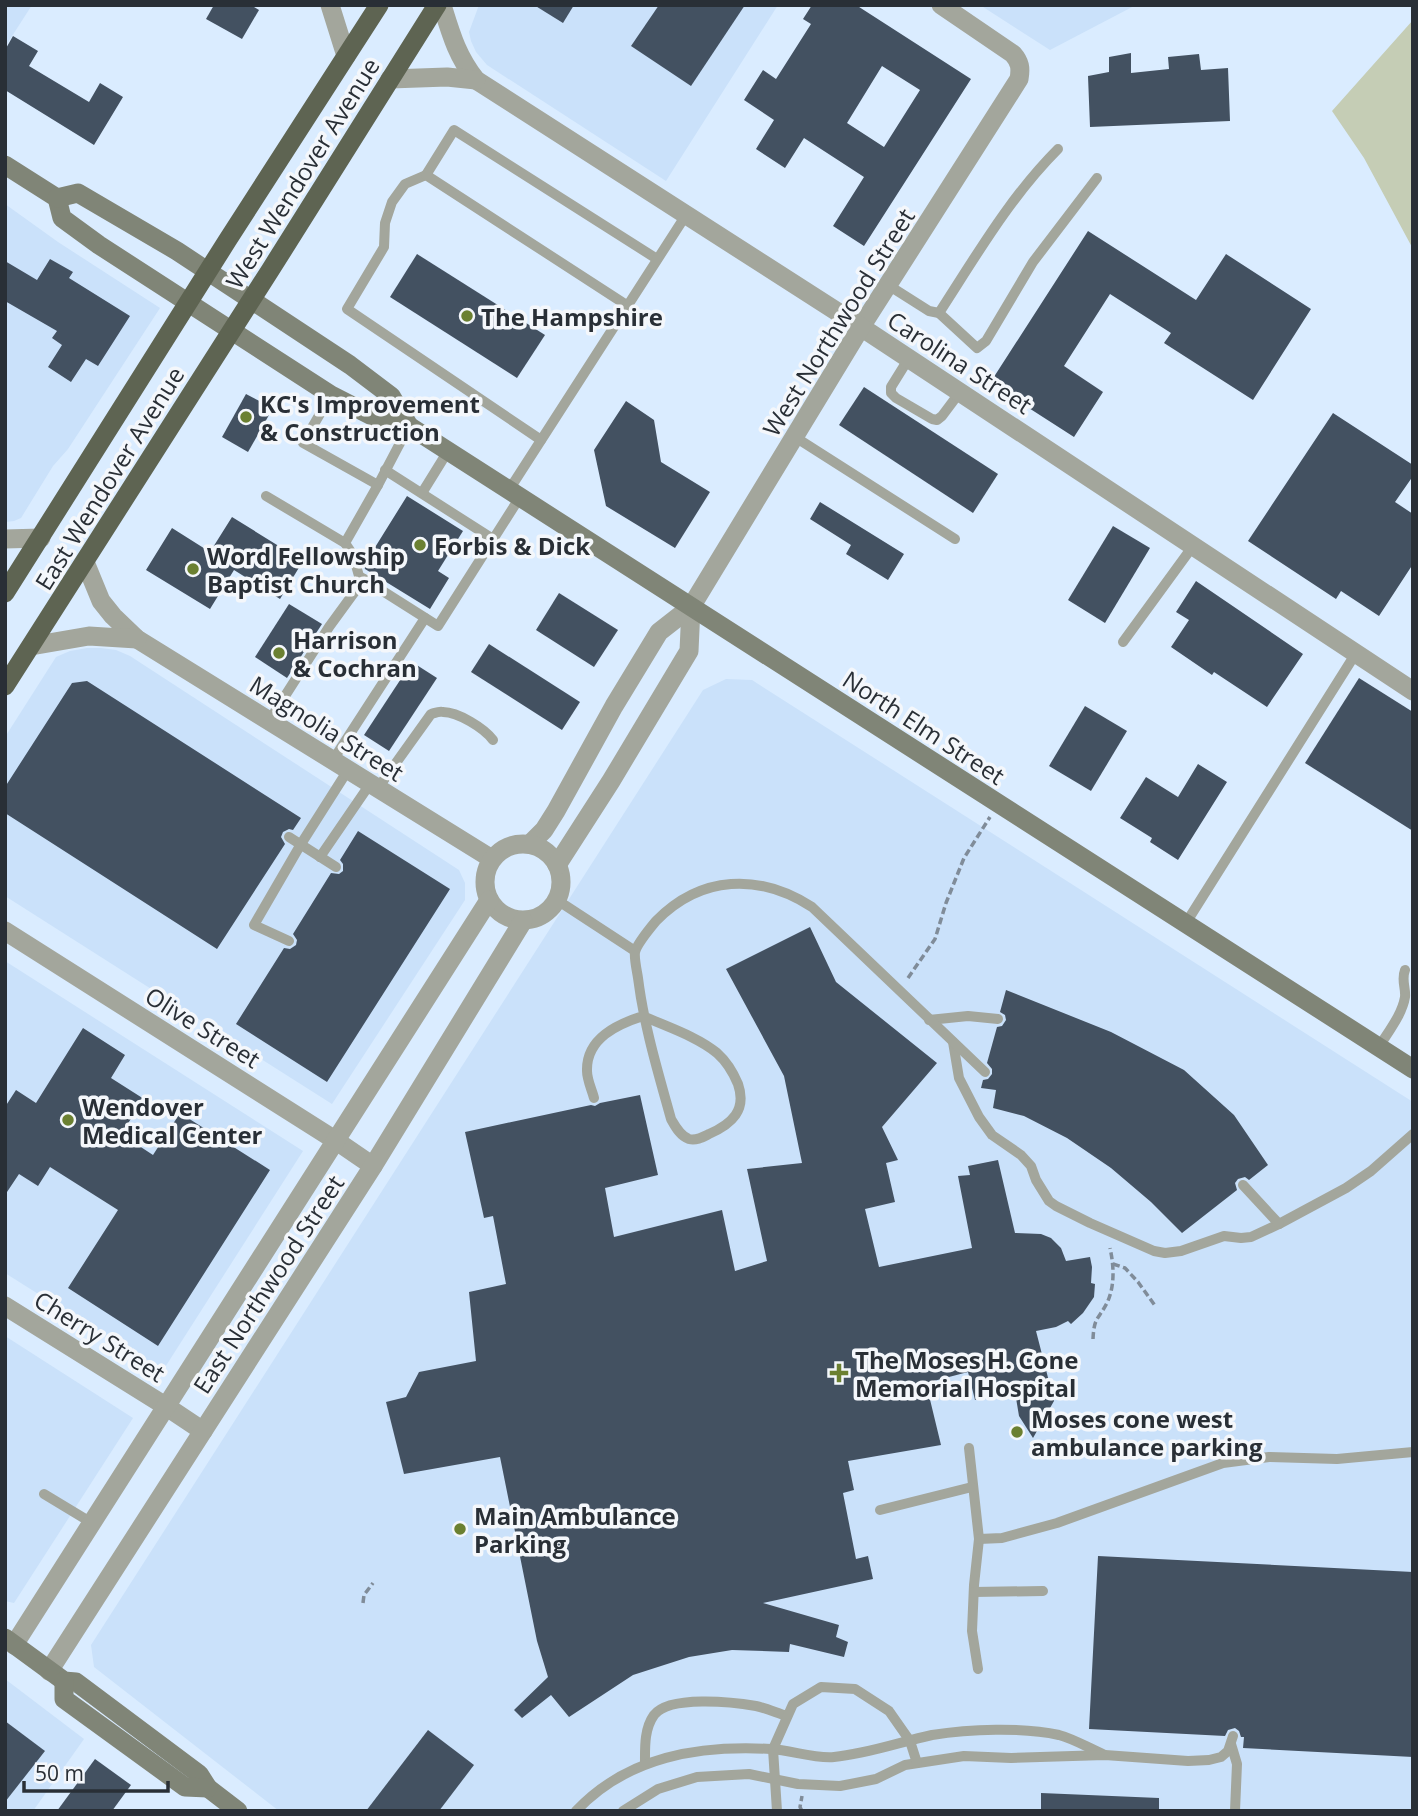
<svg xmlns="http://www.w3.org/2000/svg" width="1418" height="1816" font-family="'Open Sans',sans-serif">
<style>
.built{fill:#cae1fa}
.green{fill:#c5cdb5}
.building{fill:#435161;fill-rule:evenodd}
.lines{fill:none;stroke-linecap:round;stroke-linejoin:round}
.path{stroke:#808c99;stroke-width:3.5;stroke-dasharray:7 3.5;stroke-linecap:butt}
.service{stroke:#a3a69c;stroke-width:10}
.minor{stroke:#a3a69c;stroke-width:19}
.tertiary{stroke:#a3a69c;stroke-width:19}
.secondary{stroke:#808577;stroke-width:19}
.trunk{stroke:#5e6452;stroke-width:19}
.poi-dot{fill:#6b8031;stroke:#f4f7fb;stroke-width:2.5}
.labels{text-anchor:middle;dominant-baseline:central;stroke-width:7;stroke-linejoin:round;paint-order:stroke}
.street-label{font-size:24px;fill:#292f36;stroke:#f4f7fb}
.poi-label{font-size:24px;font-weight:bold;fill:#292f36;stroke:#f4f7fb;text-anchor:start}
</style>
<rect width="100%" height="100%" fill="#daecff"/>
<g class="built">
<polygon points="5,5 32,5 5,47"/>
<polygon points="479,5 778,5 666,181 487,65 476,52 471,41 469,32"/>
<polygon points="980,5 1136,5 1050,50"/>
<polygon points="5,204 58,242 160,308 68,449 53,466 21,518 14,521 6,522"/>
<polygon points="87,648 101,648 116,650 130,656 459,870 465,883 465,900 332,1104 5,896 5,737 56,657 70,651"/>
<polygon points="726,679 752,680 1413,1102 1413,1811 279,1811 94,1667 91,1645 703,690"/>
<polygon points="5,961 303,1151 162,1372 5,1273"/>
<polygon points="5,1336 133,1418 14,1603 5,1601"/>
<polygon points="5,1679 84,1739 33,1811 5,1811"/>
</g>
<polygon class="green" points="1413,20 1413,249 1364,158 1332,111"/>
<g class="building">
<polygon points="214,5 251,5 259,10 242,39 206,19"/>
<polygon points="534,5 574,5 563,23"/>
<polygon points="659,5 745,5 691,86 631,46"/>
<path d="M812 5H856L971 79 864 246 833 226 864 177 804 138 785 168 756 149 774 120 744 100 763 70 776 79 811 24 803 19ZM882 66 920 90 884 147 847 123Z"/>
<polygon points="13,36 38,51 29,66 89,102 100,83 123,97 94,145 5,90 5,50"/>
<polygon points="1131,53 1131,73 1169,69 1168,57 1199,54 1201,70 1228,68 1230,121 1090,127 1088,76 1109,72 1109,57"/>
<polygon points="1088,231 1196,300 1226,254 1311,309 1253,400 1164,343 1171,333 1110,294 1064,366 1103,392 1074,437 990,383"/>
<polygon points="417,254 545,335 517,378 390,297"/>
<polygon points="50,259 73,272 69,278 130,316 98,366 86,359 71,382 48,367 62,345 52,338 57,331 5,301 5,261 37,280"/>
<polygon points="864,387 998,474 973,513 839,425"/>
<polygon points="246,394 273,408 248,452 222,437"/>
<polygon points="626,401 654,420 661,462 710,492 675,548 606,506 594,450"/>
<polygon points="1333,413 1413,465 1413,476 1395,502 1413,514 1413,564 1379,616 1341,591 1336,599 1248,541"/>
<polygon points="407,496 463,531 438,571 449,578 430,609 365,569 364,565"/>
<polygon points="820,502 904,554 888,580 846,554 851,545 810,519"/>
<polygon points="232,517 303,561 280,599 234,570 210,609 146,570 172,528 210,552"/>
<polygon points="1113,526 1150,548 1105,623 1068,600"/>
<polygon points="1196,581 1303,654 1267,707 1214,672 1212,675 1171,647 1189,620 1176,612"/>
<polygon points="559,593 618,630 594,667 536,630"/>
<polygon points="289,604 322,624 287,678 255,657"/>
<polygon points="489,644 580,702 562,730 471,672"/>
<polygon points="412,662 437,678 389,751 364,735"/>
<polygon points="1359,678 1413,712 1413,831 1305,763"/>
<polygon points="87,681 301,818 293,830 289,829 283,832 281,837 285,844 217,949 5,813 5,787 72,683"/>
<polygon points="1085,706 1127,731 1091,791 1049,766"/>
<polygon points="1198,764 1227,782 1178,860 1150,842 1152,838 1120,818 1146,777 1178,797"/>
<polygon points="358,831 450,889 327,1082 236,1024 284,948 290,949 296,945 297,940 293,934 331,873 339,874 343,871 343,864 340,860"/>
<polygon points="810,927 836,982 937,1063 882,1127 898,1160 886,1163 895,1202 865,1209 879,1267 972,1248 958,1176 970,1175 968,1166 998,1160 1015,1233 1041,1234 1051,1238 1061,1248 1066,1261 1090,1257 1092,1267 1091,1283 1095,1284 1094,1297 1083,1313 1071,1324 1068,1321 1056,1327 1036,1331 1054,1401 1033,1438 1019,1416 1015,1392 975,1400 968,1372 926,1383 941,1445 848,1461 854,1490 843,1493 856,1559 868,1556 873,1579 763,1603 839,1625 836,1637 848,1642 844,1657 790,1644 789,1652 732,1650 689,1657 633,1675 569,1717 551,1695 522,1718 514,1710 548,1677 537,1641 500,1457 404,1474 386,1402 406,1397 419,1372 476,1361 469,1292 506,1284 493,1216 484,1218 465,1132 591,1105 595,1106 600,1103 640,1095 658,1175 605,1188 614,1237 722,1210 735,1271 767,1261 747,1169 802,1163 784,1076 726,969"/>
<polygon points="1006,990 1111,1032 1184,1070 1234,1115 1268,1165 1249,1180 1245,1177 1238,1179 1235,1183 1237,1190 1182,1233 1151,1202 1111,1168 1067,1138 1024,1116 993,1108 996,1090 981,1088 983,1080 988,1079 992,1074 992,1069 987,1063 997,1027 1002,1026 1006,1020 1005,1015 1000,1012"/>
<polygon points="83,1028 125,1055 111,1078 144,1099 121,1134 153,1155 180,1113 270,1170 158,1346 68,1288 118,1210 50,1167 38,1186 19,1174 5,1195 5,1107 16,1090 36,1103"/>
<polygon points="1098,1556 1413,1572 1413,1757 1243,1748 1244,1737 1241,1737 1239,1731 1235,1728 1228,1730 1225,1736 1089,1729"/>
<polygon points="5,1721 45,1751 5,1802"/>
<polygon points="428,1730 474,1765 439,1811 366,1811"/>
<polygon points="95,1759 131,1785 112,1811 57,1811"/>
<polygon points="1041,1793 1159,1798 1159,1811 1041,1811"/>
</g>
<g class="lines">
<g class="path">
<polyline points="908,978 935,939 946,903 964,858 990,817"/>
<polyline points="1113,1264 1125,1268 1138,1282 1156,1307"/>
<path d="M1093 1339C1094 1317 1098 1320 1107 1303 1115 1286 1114 1266 1110 1248"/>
<polyline points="363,1603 364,1595 373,1583"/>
<polyline points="802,1811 800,1807 802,1796"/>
</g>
<g class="service">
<polyline points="426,175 405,184 392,202 385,223 384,247 347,309 541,440"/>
<polyline points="888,285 929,311 939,313 977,348 986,341 1033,262 1097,178"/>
<polyline points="628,306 426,175 454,130 657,259"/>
<path d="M939 313C976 256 1010 197 1058 149"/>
<polyline points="909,358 891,387 891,393 896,398 932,419 937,420 942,416 960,392"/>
<polyline points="331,395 303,443 378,485"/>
<polyline points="409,426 378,485 345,543 353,555 359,576 438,626 520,497"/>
<polyline points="795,437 955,539"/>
<polyline points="385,470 493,539"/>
<polyline points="509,490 686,215"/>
<polyline points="422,493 448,451"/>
<polyline points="266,496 345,543"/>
<polyline points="1123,642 1193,546"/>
<polyline points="269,721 329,627 364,579"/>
<polyline points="333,760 425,618"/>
<path d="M378 788 431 714C435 713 439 711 443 712 458 712 484 728 493 740"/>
<polyline points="289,837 336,867"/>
<polyline points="320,857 370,784"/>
<polyline points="557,900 635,951"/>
<polyline points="1186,923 1356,653"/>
<polyline points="289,941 254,925 301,844 348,770"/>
<polyline points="929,1020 968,1016 998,1019"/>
<polyline points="953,1042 959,1078 979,1117 992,1135 1021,1155 1031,1166 1036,1180 1049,1201 1056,1206 1090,1223 1154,1251 1165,1253 1181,1251 1224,1236 1241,1238 1251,1237 1279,1224 1346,1188 1371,1171 1413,1134"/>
<path d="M1379 1047C1388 1032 1402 1015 1405 997 1406 988 1401 980 1405 970"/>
<path d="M594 1098C592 1090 587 1080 587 1071 586 1038 618 1024 643 1016 667 1027 696 1036 717 1053 726 1061 733 1072 738 1084 747 1110 732 1124 709 1134 703 1137 696 1141 689 1139 680 1136 675 1126 671 1119 658 1072 644 1026 638 978 637 971 634 959 635 952 637 944 651 927 656 921 701 875 759 873 812 907L985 1072"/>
<polyline points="1243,1185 1279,1224"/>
<polyline points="969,1448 979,1539 974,1585 972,1631 978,1669"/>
<polyline points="44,1494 92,1523"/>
<polyline points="880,1510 972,1487"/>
<polyline points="979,1539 1002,1538 1057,1523 1223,1463 1269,1457 1337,1459 1413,1452"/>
<polyline points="974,1592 1043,1591"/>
<polyline points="1231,1744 1237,1764 1235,1811"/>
<path d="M645 1764C645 1748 644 1729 654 1715 669 1695 733 1702 756 1706 766 1708 777 1713 787 1716"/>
<path d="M576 1811C628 1756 699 1745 771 1749 791 1750 815 1759 834 1757 867 1754 900 1742 932 1735 969 1729 1023 1727 1059 1735 1074 1739 1089 1748 1103 1754"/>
<polyline points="623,1811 658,1789 697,1777 749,1774 798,1784 840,1786 876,1779 905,1765 964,1756 1011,1758 1105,1755 1188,1761 1209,1760 1221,1757 1228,1751 1233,1736"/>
<polyline points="777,1811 773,1749 793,1704 821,1687 855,1689 889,1711 910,1741 917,1763"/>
</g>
<g class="minor">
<polyline points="330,5 346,56"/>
<path d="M941 5 1013 54C1020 62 1021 68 1019 79L861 327 1413 691"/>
<polyline points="5,539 41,538"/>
<polyline points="85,562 101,601 113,616 137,639 492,859"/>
<polyline points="31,646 89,636 137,639"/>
<polyline points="5,931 335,1140 373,1166"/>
<polyline points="5,1306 167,1407 203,1431"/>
</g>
<g class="tertiary">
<path d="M442 5C451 34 457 56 476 80L861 327 691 607 659 632 614 706 556 811 544 830 530 844"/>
<polyline points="390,79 447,77 476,80"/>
<circle cx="523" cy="882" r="38"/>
<polyline points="557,865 611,781 689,651 691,607"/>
<polyline points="14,1645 489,900"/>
<polyline points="49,1671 373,1166 523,921"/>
</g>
<g class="secondary">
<polyline points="5,165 57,198 62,218 99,245 331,395 376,418 409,426 1413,1069"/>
<polyline points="57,198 78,193 177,251 350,365 391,396 409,426"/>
<polyline points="5,1638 64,1681 76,1682 199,1774 208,1788 238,1811"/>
<polyline points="64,1681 64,1699 185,1787 208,1788"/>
</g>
<g class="trunk">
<polyline points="5,593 227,241 379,5"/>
<polyline points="5,686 271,269 437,5"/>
</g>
</g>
<g class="poi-dot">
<circle cx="467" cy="316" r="7"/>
<circle cx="246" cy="417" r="7"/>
<circle cx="420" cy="545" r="7"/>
<circle cx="193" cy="569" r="7"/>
<circle cx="279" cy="653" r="7"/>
<circle cx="68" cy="1120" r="7"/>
<path d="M835.5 1362.5h7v7h7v7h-7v7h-7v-7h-7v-7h7z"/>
<circle cx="1017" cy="1432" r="7"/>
<circle cx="460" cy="1529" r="7"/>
</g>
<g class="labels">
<g class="street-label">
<text transform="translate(302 173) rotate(-58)">West Wendover Avenue</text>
<text transform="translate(838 322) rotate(-58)">West Northwood Street</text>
<text transform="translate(960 362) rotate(33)">Carolina Street</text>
<text transform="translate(109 478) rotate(-58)">East Wendover Avenue</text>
<text transform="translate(924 727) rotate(33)">North Elm Street</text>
<text transform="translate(327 728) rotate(32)">Magnolia Street</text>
<text transform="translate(203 1027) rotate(32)">Olive Street</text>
<text transform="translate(268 1284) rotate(-57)">East Northwood Street</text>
<text transform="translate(100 1336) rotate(32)">Cherry Street</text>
</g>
<g class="poi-label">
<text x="481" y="316">The Hampshire</text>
<text x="260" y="403">KC's Improvement<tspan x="260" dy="28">&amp; Construction</tspan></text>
<text x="434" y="545">Forbis &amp; Dick</text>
<text x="207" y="555">Word Fellowship<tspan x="207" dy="28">Baptist Church</tspan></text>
<text x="293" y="639">Harrison<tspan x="293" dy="28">&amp; Cochran</tspan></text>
<text x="82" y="1106">Wendover<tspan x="82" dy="28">Medical Center</tspan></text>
<text x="855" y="1359">The Moses H. Cone<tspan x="855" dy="28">Memorial Hospital</tspan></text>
<text x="1031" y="1418">Moses cone west<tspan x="1031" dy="28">ambulance parking</tspan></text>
<text x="474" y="1515">Main Ambulance<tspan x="474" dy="28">Parking</tspan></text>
</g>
</g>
<rect width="1418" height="1816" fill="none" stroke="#292f36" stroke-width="14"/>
<path d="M24 1781v10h144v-10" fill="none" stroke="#292f36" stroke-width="3.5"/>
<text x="35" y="1781" font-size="21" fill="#292f36" stroke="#f4f7fb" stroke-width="5" paint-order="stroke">50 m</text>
</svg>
